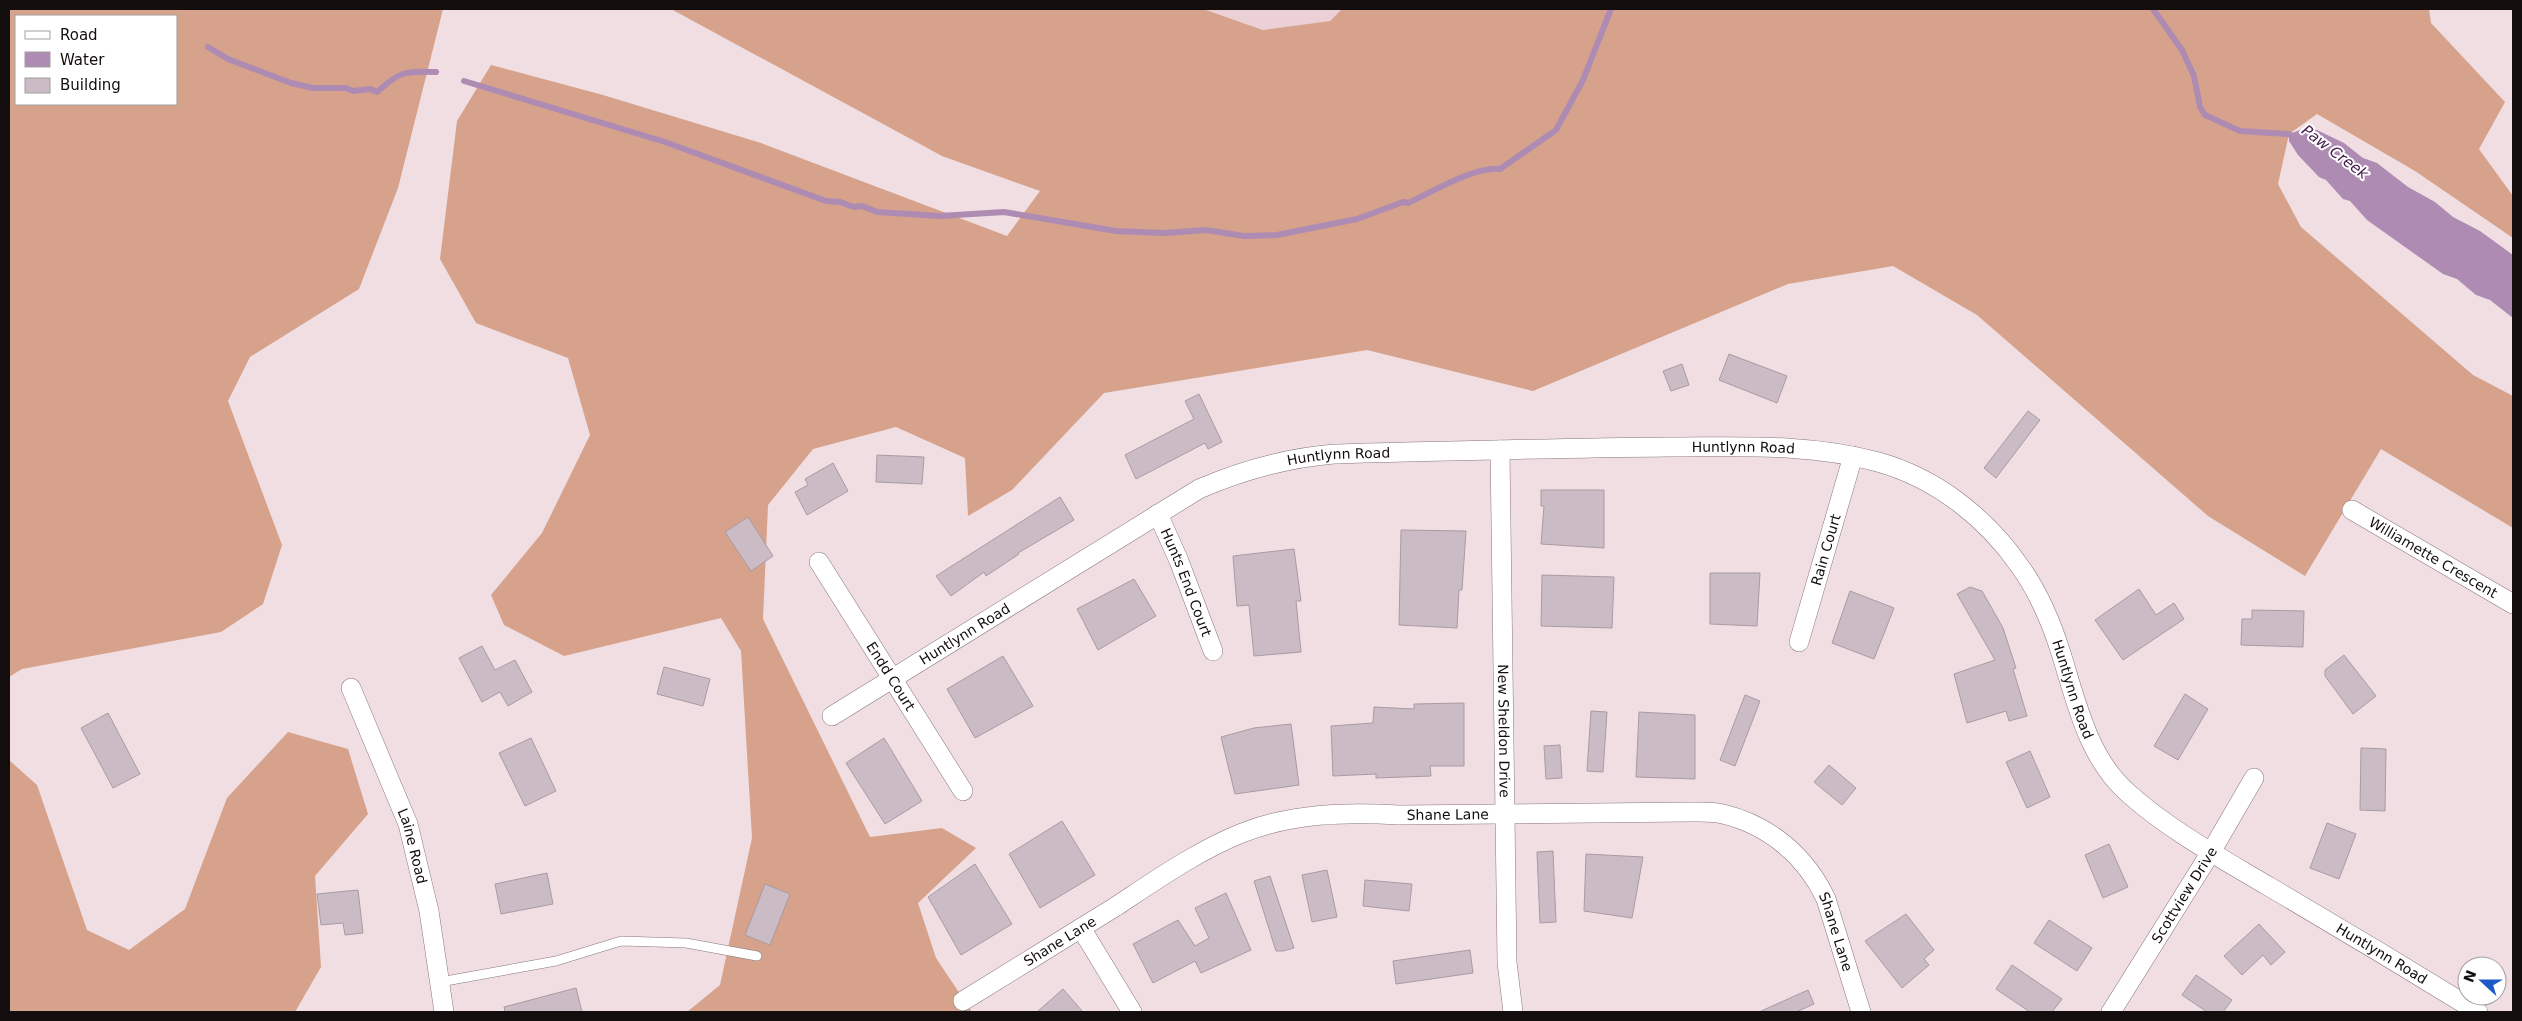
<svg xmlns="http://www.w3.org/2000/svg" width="2522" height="1021" font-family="'DejaVu Sans',sans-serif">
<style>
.built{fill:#ebd0d6}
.forest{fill:#d6a28b;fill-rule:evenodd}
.water{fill:#ae8bb3}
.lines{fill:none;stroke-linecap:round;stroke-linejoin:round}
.stream{stroke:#ae8bb3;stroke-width:6}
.building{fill:#cbbbc4;stroke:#a99aa3}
.service-casing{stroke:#877679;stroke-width:10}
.minor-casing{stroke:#877679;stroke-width:20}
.service{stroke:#fff;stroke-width:9}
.minor{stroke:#fff;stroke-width:19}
.labels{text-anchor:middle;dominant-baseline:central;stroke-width:4;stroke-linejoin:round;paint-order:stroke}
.street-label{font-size:14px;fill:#130d0e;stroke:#fff}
.water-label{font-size:15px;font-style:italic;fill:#45194b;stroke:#fff}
</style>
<rect width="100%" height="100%" fill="#f0dee2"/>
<polygon class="built" points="1203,9 1342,9 1330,21 1263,30"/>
<g class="forest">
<path d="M9 9H443L398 188 359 289 250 357 228 401 282 545 263 604 221 632 22 669 9 677ZM16 16H176V104H16Z"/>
<polygon points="671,9 1203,9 1263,30 1330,21 1342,9 2429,9 2431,23 2505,102 2479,149 2513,196 2513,238 2415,171 2317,114 2289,134 2278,184 2301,227 2473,375 2513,396 2513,528 2381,449 2305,576 2208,516 1977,315 1893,266 1788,284 1533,391 1367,350 1104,393 1012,490 968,516 965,458 896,427 813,449 768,505 763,619 870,837 942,828 976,848 918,903 936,958 972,1012 687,1012 720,985 752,838 741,651 721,618 564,656 504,625 491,595 542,533 590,435 568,358 476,323 440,259 457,121 491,65 603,95 761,143 1007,236 1040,191 942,156"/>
<polygon points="288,732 348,749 368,814 315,876 321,967 295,1012 9,1012 9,760 37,785 87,930 129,950 185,909 227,798"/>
</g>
<polygon class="water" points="2306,128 2317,130 2344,143 2363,158 2377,163 2408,187 2435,202 2453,217 2480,231 2513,255 2513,318 2490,300 2476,295 2457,279 2443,274 2367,220 2350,201 2343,199 2326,180 2319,177 2298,155 2289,141 2289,134"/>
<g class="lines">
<g class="stream">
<polyline points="2153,9 2182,50 2194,76 2200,107 2205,115 2240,131 2289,134 2296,139"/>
<path d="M208 47 228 59 291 83 313 88H346L353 91 370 89 377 92C400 71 405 71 436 72"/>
<path d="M464 81 665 142 826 201 840 202 854 207 862 206 877 212 940 216 1004 212 1116 231 1164 233 1206 230 1244 236 1277 235 1357 219 1403 202 1408 203C1432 192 1475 166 1500 169L1556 130 1583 80 1611 9"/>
</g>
</g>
<g class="building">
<polygon points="1729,354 1787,376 1777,403 1719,380"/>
<polygon points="1682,364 1689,385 1671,391 1663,371"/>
<polygon points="1199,394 1222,442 1208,449 1205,443 1136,479 1125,455 1194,419 1185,401"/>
<polygon points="2028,411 2040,420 1996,478 1984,468"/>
<polygon points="877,455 924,457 922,484 876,482"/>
<polygon points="833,463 848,491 807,515 795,492 808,485 805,479"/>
<polygon points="1541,490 1604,490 1604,548 1541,544 1544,506 1541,506"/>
<polygon points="1060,497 1074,520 1018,553 1019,554 986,576 984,572 951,596 936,576"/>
<polygon points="748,517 773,556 751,571 725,532"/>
<polygon points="1401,530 1466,531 1462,590 1459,590 1457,628 1399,625"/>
<polygon points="1294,549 1301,601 1296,601 1301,652 1254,656 1249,605 1237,606 1233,556"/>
<polygon points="1710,573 1760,573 1757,626 1710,624"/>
<polygon points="1542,575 1614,577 1612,628 1541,626"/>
<polygon points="1134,579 1156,616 1098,650 1077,609"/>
<polygon points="1970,587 1982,591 2003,628 2016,668 2013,669 2027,716 2009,721 2006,711 1967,723 1954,674 1995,660 1957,594"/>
<polygon points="2139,589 2156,615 2174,603 2184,619 2123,660 2095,620"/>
<polygon points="1850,591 1894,608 1874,659 1832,643"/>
<polygon points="2252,610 2304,611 2303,647 2241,645 2242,619 2252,619"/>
<polygon points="482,646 495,670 515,660 532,692 508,706 500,692 482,702 459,658"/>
<polygon points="2344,655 2376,696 2353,714 2325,676 2325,670"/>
<polygon points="1003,656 1033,706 975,738 947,689"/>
<polygon points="664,667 710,679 703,706 657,694"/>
<polygon points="2185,694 2208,709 2178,760 2154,746"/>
<polygon points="1745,695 1760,701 1735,766 1720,760"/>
<polygon points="1464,703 1464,766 1430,766 1431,776 1376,778 1376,774 1333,776 1331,726 1373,723 1374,707 1414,709 1414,704"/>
<polygon points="1591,711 1607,712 1603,772 1587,771"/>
<polygon points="1639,712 1695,715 1695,779 1636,777"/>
<polygon points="108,713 140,774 113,788 81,728"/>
<polygon points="1291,724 1299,785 1235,794 1221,737 1254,728"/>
<polygon points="531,738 556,791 525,806 499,753"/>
<polygon points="884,738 922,801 885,824 846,763"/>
<polygon points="1560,745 1562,778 1546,779 1544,746"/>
<polygon points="2361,748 2386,749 2385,811 2360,810"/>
<polygon points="2030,751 2050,797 2027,808 2006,762"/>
<polygon points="1829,765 1856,788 1842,805 1814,782"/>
<polygon points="1062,821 1095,875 1040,908 1009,854"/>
<polygon points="2327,823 2356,834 2339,879 2310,868"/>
<polygon points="2109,844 2128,887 2103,898 2085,855"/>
<polygon points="1553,851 1556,922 1540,923 1537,852"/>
<polygon points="1586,854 1643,857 1632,918 1584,911"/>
<polygon points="975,864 1012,924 961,955 928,897"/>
<polygon points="1327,870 1337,917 1312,922 1302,875"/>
<polygon points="547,873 553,904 501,914 495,884"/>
<polygon points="1270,876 1294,948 1283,951 1276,951 1254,881"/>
<polygon points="1365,880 1412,884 1409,911 1363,906"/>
<polygon points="765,884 790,894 770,945 745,935"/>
<polygon points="358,890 363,933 345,935 343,923 321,925 317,894"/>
<polygon points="1226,893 1251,950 1201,973 1195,961 1153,983 1133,944 1178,920 1195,946 1209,938 1195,908"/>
<polygon points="1906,914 1934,950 1924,959 1929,965 1902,988 1865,941"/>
<polygon points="2049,920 2092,948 2077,971 2034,943"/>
<polygon points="2259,924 2285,952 2271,965 2263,955 2242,975 2224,956"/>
<polygon points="1470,950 1473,973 1396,984 1393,961"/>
<polygon points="2012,965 2062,999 2052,1012 2030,1012 1996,989"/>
<polygon points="2196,975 2232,1000 2223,1012 2207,1012 2182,995"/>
<polygon points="576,988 582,1012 505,1012 504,1007"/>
<polygon points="1063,989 1083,1012 1037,1012"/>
<polygon points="1808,990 1814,1004 1796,1012 1759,1012"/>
</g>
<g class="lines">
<g class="service-casing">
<polyline id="service" points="440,982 556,961 621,941 686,943 757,956"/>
</g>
<g class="minor-casing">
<g id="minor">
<path id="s1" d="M1500 450 1507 962 1513 1012"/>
<path id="s2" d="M2352 510 2513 604"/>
<path id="s3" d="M1158 514 1179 561 1213 651"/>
<path id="s4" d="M819 562 963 791"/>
<path id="s5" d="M1799 642 1853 456"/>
<path id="s6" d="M351 688 408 824 429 911 444 1012"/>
<path id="s7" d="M832 716 1199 489C1243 470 1286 458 1334 454 1446 451 1557 448 1669 447 1739 447 1810 443 1878 462 1936 478 1987 518 2021 568 2038 592 2051 622 2060 650 2076 700 2087 757 2128 793 2169 830 2221 858 2268 886 2338 927 2408 969 2478 1012"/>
<polyline points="1081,928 1132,1012"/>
<path id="s8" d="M963 1001C1014 969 1064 939 1115 907 1156 880 1197 851 1242 833 1293 813 1346 812 1399 815L1689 812C1700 812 1712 811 1723 814 1769 825 1806 856 1826 899L1861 1012"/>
<path id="s9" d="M2111 1012 2211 852 2254 778"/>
</g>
</g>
<use href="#service" class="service"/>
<use href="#minor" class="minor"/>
</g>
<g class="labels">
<g class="street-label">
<text stroke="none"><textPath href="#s7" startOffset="981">Huntlynn Road</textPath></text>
<text stroke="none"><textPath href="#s7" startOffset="576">Huntlynn Road</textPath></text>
<text stroke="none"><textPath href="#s5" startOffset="96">Rain Court</textPath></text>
<text stroke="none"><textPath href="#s2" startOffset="94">Williamette Crescent</textPath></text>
<text stroke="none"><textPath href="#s3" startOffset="74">Hunts End Court</textPath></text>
<text stroke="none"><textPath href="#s7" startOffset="156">Huntlynn Road</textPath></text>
<text stroke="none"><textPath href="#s4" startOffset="135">Endd Court</textPath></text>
<text stroke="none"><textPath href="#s7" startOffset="1431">Huntlynn Road</textPath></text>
<text stroke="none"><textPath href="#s1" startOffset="281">New Sheldon Drive</textPath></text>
<text stroke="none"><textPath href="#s8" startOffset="534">Shane Lane</textPath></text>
<text stroke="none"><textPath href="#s6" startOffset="170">Laine Road</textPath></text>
<text stroke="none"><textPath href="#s9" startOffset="138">Scottview Drive</textPath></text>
<text stroke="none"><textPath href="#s8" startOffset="982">Shane Lane</textPath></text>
<text stroke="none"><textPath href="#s8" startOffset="114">Shane Lane</textPath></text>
<text stroke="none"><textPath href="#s7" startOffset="1851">Huntlynn Road</textPath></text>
</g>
<g class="water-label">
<text transform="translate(2335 152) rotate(37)">Paw Creek</text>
</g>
</g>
<rect width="2522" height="1021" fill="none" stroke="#130d0e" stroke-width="20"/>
<rect x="15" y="15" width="162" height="90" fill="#ffffff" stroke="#a19e9f"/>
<rect x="25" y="31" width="25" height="8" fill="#ffffff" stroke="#a19e9f"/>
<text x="60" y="40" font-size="15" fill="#130d0e">Road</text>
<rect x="25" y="52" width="25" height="15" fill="#ae8bb3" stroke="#a19e9f"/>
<text x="60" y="65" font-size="15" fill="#130d0e">Water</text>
<rect x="25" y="78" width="25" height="15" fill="#cbbbc4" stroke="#a19e9f"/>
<text x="60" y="90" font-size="15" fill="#130d0e">Building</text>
<g transform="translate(2482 981) rotate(291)"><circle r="24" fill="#ffffff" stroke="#a19e9f"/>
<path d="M0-4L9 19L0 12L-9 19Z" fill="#1e5ac6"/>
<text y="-8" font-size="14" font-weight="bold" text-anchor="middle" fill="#130d0e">N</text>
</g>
</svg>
